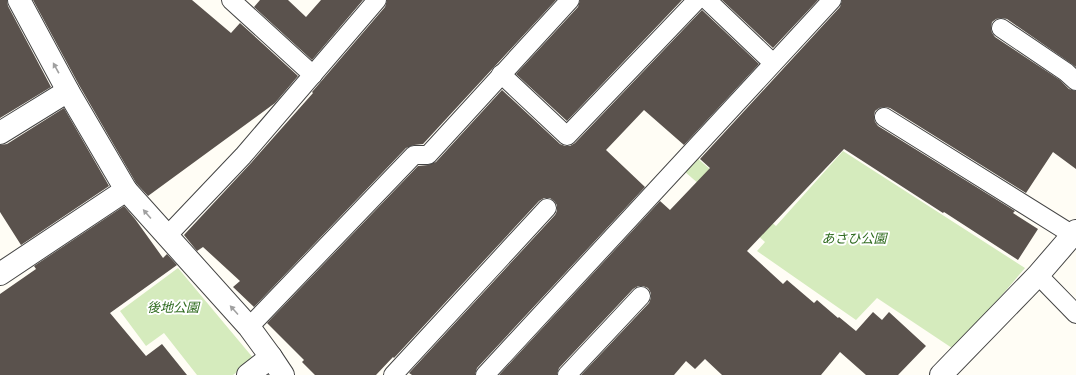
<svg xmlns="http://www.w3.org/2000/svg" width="1076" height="375" font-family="Literata,'Noto Sans JP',serif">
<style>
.green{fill:#d5ebbd}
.building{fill:#5a524d}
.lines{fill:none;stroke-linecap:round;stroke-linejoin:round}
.lane-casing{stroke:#444;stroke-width:20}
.street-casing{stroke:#444;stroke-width:24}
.lane{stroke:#fff;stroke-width:18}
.street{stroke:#fff;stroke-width:22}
.oneway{fill:#a0a0a0}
.labels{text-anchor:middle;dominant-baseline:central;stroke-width:4;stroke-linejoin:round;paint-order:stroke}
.park-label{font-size:13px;font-style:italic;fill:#2f6b1f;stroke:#fff}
</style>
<rect width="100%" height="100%" fill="#fffdf5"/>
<g class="green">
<path d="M843 151 1025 268 984 316 952 348 877 298 856 320 757 251 765 242 684 171 697 158 776 226Z"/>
<path d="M178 268 254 359 233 375H197L164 333 146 346 120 311Z"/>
</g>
<g class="building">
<path d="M0 0H7L8 6 51 87 0 118Z"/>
<path d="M33 0H192L231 33 240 23 298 76 275 103 148 196 136 183 79 85Z"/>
<path d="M260 0H288L306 17 321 0H363L312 60 254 7Z"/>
<path d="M387 0H556L423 144 414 145 406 148 254 307 233 287 240 281 203 247 197 251 184 235 251 163 313 93 312 92 385 7Z"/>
<path d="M580 0H682L567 121 516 74 578 7Z"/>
<path d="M722 0H818L773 48Z"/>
<path d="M842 0H1076V67L1007 19 1001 18 996 19 992 22 991 28 992 33 995 37 1060 80 1069 89 1076 91V169L1053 152 1026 193 890 108 885 107 879 108 875 111 874 116 875 122 878 126 1015 211 1013 213 1038 229 1018 260 944 212 943 213 844 149 747 251 783 284 787 280 814 303 817 300 838 318 839 317 856 331 873 312 882 320 889 312 926 346 898 375H866L840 352 821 375H722L705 359 695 369 686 361 674 375H581L649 303 651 298V293L648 288 643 286H638L633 289 559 368 557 375H499L660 201 670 210 710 168 700 159 840 7Z"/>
<path d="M702 10 759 64 684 145 644 110 606 150 645 187 477 368 475 375H412L409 373 555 215 557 211V205L554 201 550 198H544L539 201 394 358 393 357 376 375H315L302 362 304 360 267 323 418 166 428 165 436 162 502 90 560 144 565 146H570L575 143Z"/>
<path d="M64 108 109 186 21 245 0 212V145L7 144Z"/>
<path d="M124 206 135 219 163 258 167 254 177 265 110 313 146 356 162 344 187 375H0V294L36 269 34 266Z"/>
</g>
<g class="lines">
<g class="lane-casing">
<g id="lane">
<path d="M231 0 313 75"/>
<path d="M707 0 773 63"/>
<path d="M1001 28 1066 72 1076 81"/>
<path d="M501 74 567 136 697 0"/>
<path d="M884 117 1073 235"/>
<path d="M167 236 243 156 377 0"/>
<path d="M1038 275 1076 314"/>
<path d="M249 327 414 155H428L570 0"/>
<path d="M393 375 547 208"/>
<path d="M485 375 832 0"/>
<path d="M567 375 641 296"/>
</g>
</g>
<g class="street-casing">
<g id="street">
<path d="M19 0 68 91 126 190 249 327 271 357 283 375"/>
<path d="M0 133 68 91"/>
<path d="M0 274 126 190"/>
<path d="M248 375 271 357"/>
<path d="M941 375 1038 275 1076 231"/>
</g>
</g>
<use href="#lane" class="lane"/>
<use href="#street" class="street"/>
</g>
<defs><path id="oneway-solid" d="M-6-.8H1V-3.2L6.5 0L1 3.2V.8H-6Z"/></defs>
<g class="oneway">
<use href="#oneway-solid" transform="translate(56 68) rotate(-119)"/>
<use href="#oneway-solid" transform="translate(147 214) rotate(-131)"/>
<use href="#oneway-solid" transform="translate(234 310) rotate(-132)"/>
</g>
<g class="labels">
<g class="park-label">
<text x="854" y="237">あさひ公園</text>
<text x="173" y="306">後地公園</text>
</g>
</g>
</svg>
